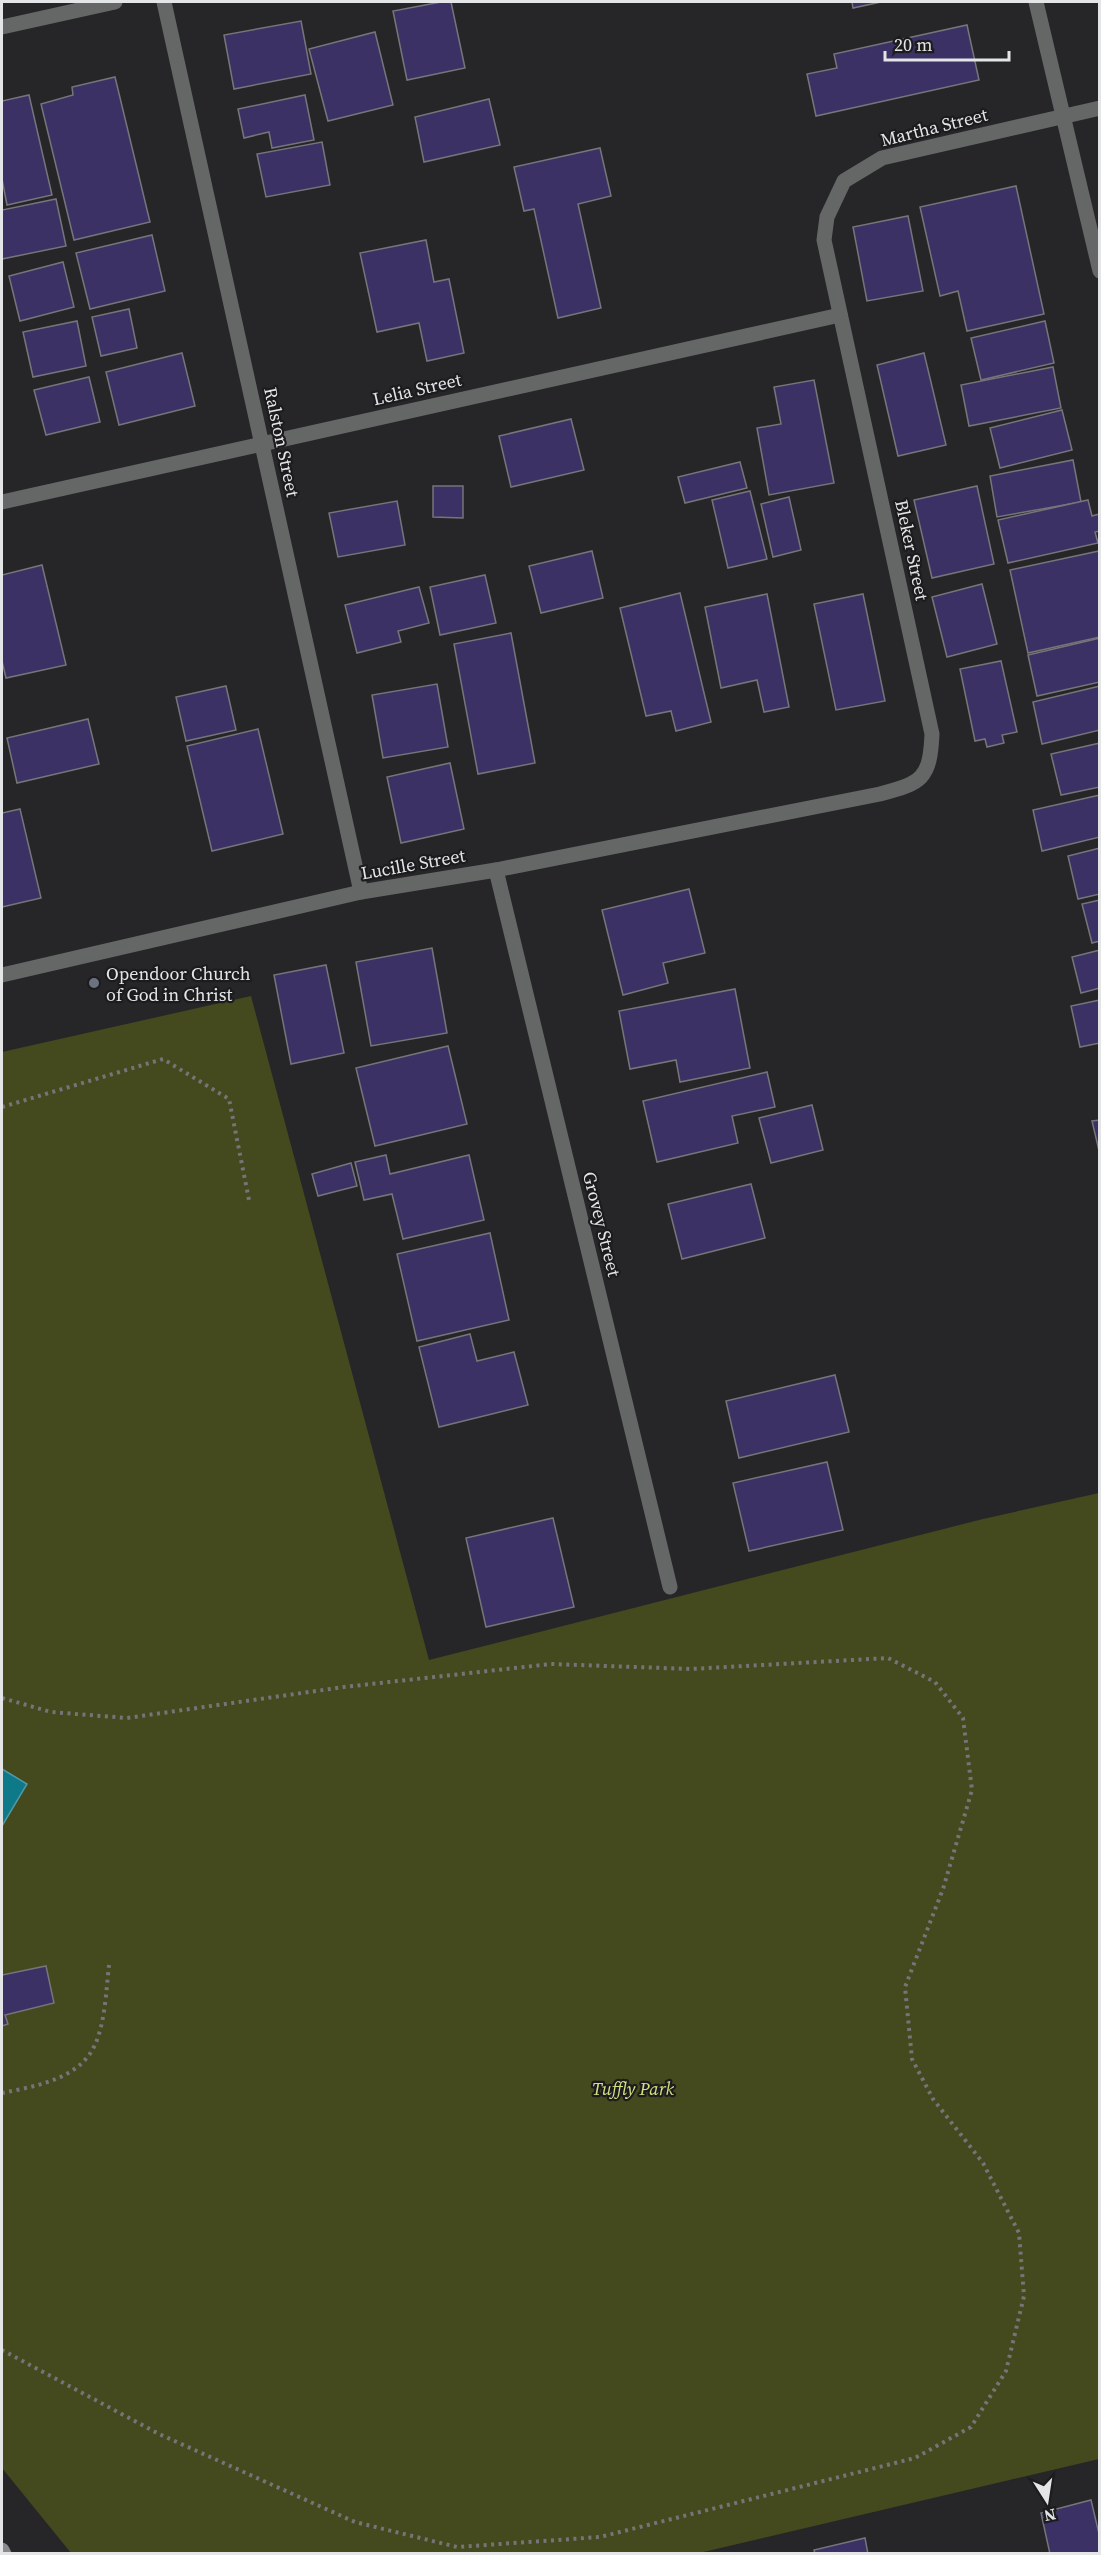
<svg xmlns="http://www.w3.org/2000/svg" width="1101" height="2555" font-family="'Source Serif 4',serif">
<style>
.green{fill:#45491e}
.water{fill:#0e7988;stroke:#4e99a4;stroke-width:1.5}
.building{fill:#3b3165;stroke:#767579;stroke-width:1.5}
.lines{fill:none;stroke-linecap:round;stroke-linejoin:round}
.path{stroke:#747577;stroke-width:4;stroke-dasharray:3 4.5;stroke-linecap:butt}
.street{stroke:#656767;stroke-width:15}
.secondary{stroke:#888b8c;stroke-width:15}
.worship-dot{fill:#6b7280;stroke:#1c1c1f;stroke-width:2}
.labels{text-anchor:middle;dominant-baseline:central;stroke-width:4.5;stroke-linejoin:round;paint-order:stroke}
.street-label{font-size:18px;fill:#e4e5e7;stroke:#1c1c1f}
.poi-label{font-size:18px;fill:#e4e5e7;stroke:#1c1c1f;text-anchor:start}
.park-label{font-size:18px;font-style:italic;fill:#d7e081;stroke:#1c1c1f}
</style>
<rect width="100%" height="100%" fill="#262629"/>
<path class="green" d="M251 996 429 1660 983 1519 1099 1493V2459L695 2554 71 2553 2 2468V1052Z"/>
<path class="water" d="M2 1769 27 1784 2 1826Z"/>
<g class="building">
<path d="M441 2H451L465 68 407 80 393 11Z"/>
<path d="M852 2H881L853 8Z"/>
<path d="M301 21 311 74 234 89 224 35Z"/>
<path d="M967 25 979 80 816 116 807 74 837 68 834 54Z"/>
<path d="M375 32 393 105 328 121 309 49Z"/>
<path d="M115 77 150 222 74 240 41 104 73 95 72 87Z"/>
<path d="M29 95 52 195 7 205 2 179V101Z"/>
<path d="M305 95 314 140 272 148 269 132 244 138 238 109Z"/>
<path d="M489 99 500 145 424 162 415 117Z"/>
<path d="M322 142 330 185 266 197 257 154Z"/>
<path d="M600 148 611 196 578 204 601 308 558 318 534 209 524 211 514 167Z"/>
<path d="M1016 186 1044 314 967 331 958 291 940 296 920 207Z"/>
<path d="M56 199 66 246 2 259V210Z"/>
<path d="M908 216 923 291 867 301 853 227Z"/>
<path d="M152 235 165 291 90 309 76 253Z"/>
<path d="M426 240 434 282 449 279 464 353 427 361 419 323 377 332 360 253Z"/>
<path d="M63 262 74 307 20 321 9 276Z"/>
<path d="M129 309 137 348 101 356 92 317Z"/>
<path d="M77 321 86 366 33 377 23 332Z"/>
<path d="M1045 321 1054 363 981 380 971 338Z"/>
<path d="M182 353 195 406 119 425 106 372Z"/>
<path d="M924 353 946 445 898 456 877 365Z"/>
<path d="M1053 367 1061 408 969 426 961 385Z"/>
<path d="M89 377 100 422 46 435 34 390Z"/>
<path d="M814 380 834 483 769 495 757 428 781 424 774 387Z"/>
<path d="M1062 410 1072 450 1000 468 990 428Z"/>
<path d="M571 419 584 470 511 487 499 436Z"/>
<path d="M1073 460 1081 502 997 517 990 476Z"/>
<path d="M740 462 747 488 685 503 678 477Z"/>
<path d="M433 486H463V518L433 517Z"/>
<path d="M977 486 994 564 932 578 914 500Z"/>
<path d="M750 491 767 559 728 568 712 500Z"/>
<path d="M789 497 801 550 773 557 761 504Z"/>
<path d="M1088 500 1092 516 1099 514 1100 531 1095 532 1098 543 1008 563 998 520Z"/>
<path d="M397 501 405 545 338 557 329 513Z"/>
<path d="M592 551 603 598 541 613 529 566Z"/>
<path d="M1099 551 1100 637 1028 653 1010 570Z"/>
<path d="M42 565 66 665 6 678 2 661V575Z"/>
<path d="M485 575 496 623 440 635 430 587Z"/>
<path d="M982 584 997 644 947 657 932 597Z"/>
<path d="M419 587 429 623 398 631 401 642 357 653 345 605Z"/>
<path d="M680 593 711 722 676 731 671 711 646 716 620 608Z"/>
<path d="M767 594 789 707 764 712 757 680 721 688 705 607Z"/>
<path d="M863 594 885 701 836 710 814 604Z"/>
<path d="M511 633 535 763 478 774 454 644Z"/>
<path d="M1100 638V682L1037 696 1028 655Z"/>
<path d="M1001 661 1017 732 1002 735 1004 743 987 747 985 739 975 741 960 669Z"/>
<path d="M437 684 448 747 383 758 372 695Z"/>
<path d="M226 686 236 730 186 741 176 697Z"/>
<path d="M1100 686V730L1042 744 1033 702Z"/>
<path d="M88 719 99 764 17 783 7 738Z"/>
<path d="M258 729 283 834 212 851 187 746Z"/>
<path d="M1100 743V787L1061 795 1051 754Z"/>
<path d="M450 763 464 829 401 843 387 777Z"/>
<path d="M1100 795V837L1042 851 1033 810Z"/>
<path d="M20 809 41 898 2 907V813Z"/>
<path d="M1100 848V894L1078 899 1068 856Z"/>
<path d="M689 889 705 953 663 963 668 983 623 995 602 910Z"/>
<path d="M1100 900V941L1092 943 1082 904Z"/>
<path d="M432 948 447 1033 371 1046 356 962Z"/>
<path d="M1100 950V988L1081 993 1072 957Z"/>
<path d="M326 965 344 1053 291 1064 274 975Z"/>
<path d="M735 989 750 1068 680 1082 676 1060 630 1069 619 1011Z"/>
<path d="M1100 1000V1043L1080 1047 1071 1006Z"/>
<path d="M448 1046 467 1124 375 1146 356 1068Z"/>
<path d="M767 1072 775 1107 732 1116 738 1143 657 1162 643 1101Z"/>
<path d="M812 1105 823 1150 771 1163 759 1118Z"/>
<path d="M1100 1120V1155L1092 1121Z"/>
<path d="M386 1155 390 1174 469 1155 484 1220 403 1239 392 1194 364 1200 355 1162Z"/>
<path d="M351 1163 357 1186 318 1196 312 1174Z"/>
<path d="M751 1184 765 1238 682 1259 668 1204Z"/>
<path d="M490 1233 509 1320 417 1341 397 1254Z"/>
<path d="M470 1334 477 1361 514 1352 528 1405 439 1427 419 1347Z"/>
<path d="M835 1375 849 1432 739 1458 726 1401Z"/>
<path d="M827 1462 843 1530 749 1551 733 1483Z"/>
<path d="M553 1518 574 1607 486 1627 466 1538Z"/>
<path d="M46 1966 54 2003 5 2015 8 2024 2 2026V1975Z"/>
<path d="M1091 2500 1100 2538V2554H1050L1041 2513Z"/>
<path d="M865 2538 868 2554H815L814 2550Z"/>
</g>
<g class="lines">
<g class="path">
<path d="M2 1107 163 1059 229 1099 249 1200"/>
<path d="M2 1698 51 1712 127 1718 344 1687 551 1664 691 1669 888 1658 935 1682 963 1718 972 1790 943 1889 905 1987 912 2059 933 2099 983 2163 1019 2233 1024 2296 1006 2371 971 2427 915 2458 600 2537 457 2547 355 2522 159 2434 2 2350"/>
<path d="M2 2093C31 2087 70 2081 89 2055 105 2034 106 1991 109 1965"/>
</g>
<g class="street">
<path d="M164 2 361 892"/>
<path d="M1036 2 1100 271"/>
<path d="M2 27 115 2"/>
<path d="M2 502 840 315"/>
<path d="M496 870 670 1587"/>
<path d="M2 975 361 892 496 870 880 794C922 783 930 779 932 734L824 240 827 217 844 181 882 158 1100 108"/>
</g>
<path class="secondary" d="M2 2550 4 2554"/>
</g>
<circle class="worship-dot" cx="94" cy="983" r="6"/>
<g class="labels">
<g class="street-label">
<text transform="translate(934 127) rotate(-14)">Martha Street</text>
<text transform="translate(417 389) rotate(-13)">Lelia Street</text>
<text transform="translate(282 442) rotate(78)">Ralston Street</text>
<text transform="translate(912 550) rotate(78)">Bleker Street</text>
<text transform="translate(413 864) rotate(-10)">Lucille Street</text>
<text transform="translate(602 1224) rotate(76)">Grovey Street</text>
</g>
<g class="poi-label">
<text x="106" y="973">Opendoor Church<tspan x="106" dy="21">of God in Christ</tspan></text>
</g>
<g class="park-label">
<text x="633" y="2088">Tuffly Park</text>
</g>
</g>
<rect width="1101" height="2555" fill="none" stroke="#e4e5e7" stroke-width="6"/>
<g transform="translate(1047 2501) rotate(168)" stroke="#1c1c1f" stroke-width="4.5" paint-order="stroke">
<path d="M0-4.5L10 22L0 15L-10 22Z" fill="#e4e5e7"/>
<text y="-9" font-size="16" font-weight="bold" text-anchor="middle" fill="#e4e5e7">N</text>
</g>
<path d="M885 51v9h124v-9" fill="none" stroke="#e4e5e7" stroke-width="3"/>
<text x="894" y="51" font-size="18" fill="#e4e5e7" stroke="#1c1c1f" stroke-width="4.5" paint-order="stroke">20 m</text>
</svg>
